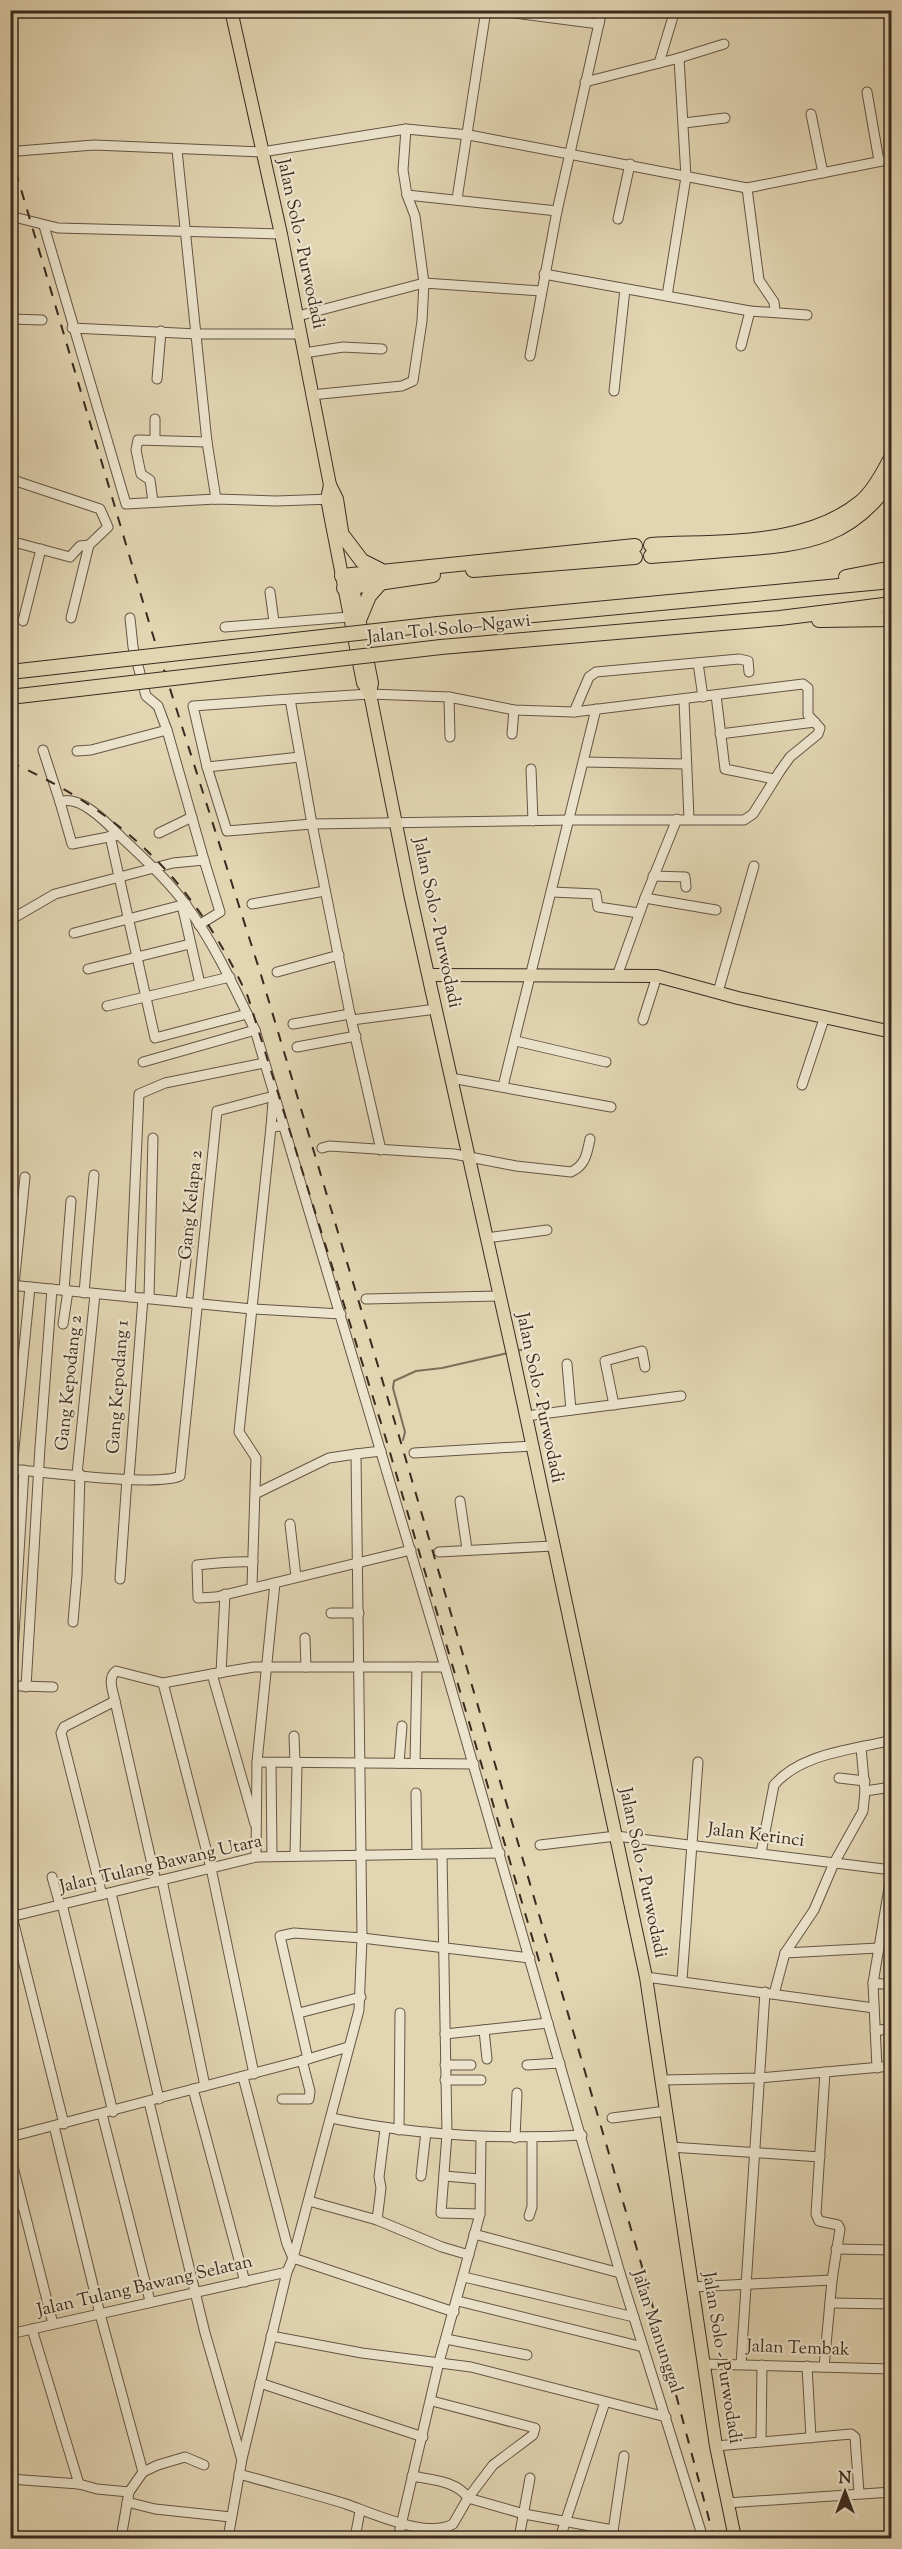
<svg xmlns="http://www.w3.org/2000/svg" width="902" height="2549" font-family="'Sorts Mill Goudy',serif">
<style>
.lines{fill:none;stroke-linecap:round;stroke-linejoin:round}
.stream{stroke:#7d6e59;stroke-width:2}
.minor-casing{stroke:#645544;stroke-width:11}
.major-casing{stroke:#3a2a1f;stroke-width:14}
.highway-casing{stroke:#3a2a1f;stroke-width:16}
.minor{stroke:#ece4cd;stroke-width:9}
.major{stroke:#e2d5b2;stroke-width:12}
.highway{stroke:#e2d5b2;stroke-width:14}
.rail{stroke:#3a2a1f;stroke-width:2;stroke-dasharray:10 10;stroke-linecap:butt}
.highway-bridge-casing{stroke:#3a2a1f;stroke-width:16;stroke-linecap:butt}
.highway-bridge{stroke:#e2d5b2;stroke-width:14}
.labels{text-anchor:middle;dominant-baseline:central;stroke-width:4.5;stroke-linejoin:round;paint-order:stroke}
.street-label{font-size:18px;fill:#3a2a1f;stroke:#ece4cd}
</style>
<rect width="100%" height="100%" fill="#e2d5b2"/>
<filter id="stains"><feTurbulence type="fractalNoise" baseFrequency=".00333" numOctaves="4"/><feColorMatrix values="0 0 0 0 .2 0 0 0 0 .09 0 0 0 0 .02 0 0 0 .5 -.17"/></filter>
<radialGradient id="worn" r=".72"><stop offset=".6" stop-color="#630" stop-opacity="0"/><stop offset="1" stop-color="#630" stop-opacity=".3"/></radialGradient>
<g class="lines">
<g class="stream">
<path d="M516 1351 531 1348"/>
<path d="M403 1440 405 1432 393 1388 394 1381 416 1371 442 1368 508 1353"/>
</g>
<g class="minor-casing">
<g id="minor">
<path d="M492 10 599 24"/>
<path d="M679 58 724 44"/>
<path d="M659 63 675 10"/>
<path d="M585 82 679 58 686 177 667 296"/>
<path d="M867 92 879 161"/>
<path d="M811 114 823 173"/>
<path d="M684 123 725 118"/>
<path d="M177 150 207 442 216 499"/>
<path d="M18 151 94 145 262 152 406 129 469 135 747 188 892 159"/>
<path d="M747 188 759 280 774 302 775 311"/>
<path d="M407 195 557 211"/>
<path d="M457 199 486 10"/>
<path d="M10 216 58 228 281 234"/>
<path d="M618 219 630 164"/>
<path d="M44 226 126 504 216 499 276 501 332 499"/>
<path d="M10 234 14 216"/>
<path d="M544 274 750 311 807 315"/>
<path d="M298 316 424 283 541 291"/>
<path d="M10 319 42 320"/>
<path d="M72 328 198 334H301"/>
<path d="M741 346 750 311"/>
<path d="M304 353 343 347 382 349"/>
<path d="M530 356 557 211 602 10"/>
<path d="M157 379 161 331"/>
<path d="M614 391 625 289"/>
<path d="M311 395 402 386 413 381 422 321 424 283 415 216 407 195 403 170 406 129"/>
<path d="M155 419V440"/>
<path d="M10 479 100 509 108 527 89 545 80 546 70 557 10 541"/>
<path d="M153 502 150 480 141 474 136 450 138 440 207 442"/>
<path d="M270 592 274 622"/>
<path d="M71 618 89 545"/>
<path d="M130 618 133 647 146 696 158 706 167 730 204 860"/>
<path d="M23 621 41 549"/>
<path d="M225 627 349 617"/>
<path d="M698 663 703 697"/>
<path d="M716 695 725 769 774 779"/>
<path d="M449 697 450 737"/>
<path d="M290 699 193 706 207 767 227 831 312 824 290 699 370 694 449 697 514 710 574 712 803 684 808 688V715L820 728 818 734 790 757 780 771 753 814 744 820H570L312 824 350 1014 381 1150"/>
<path d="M684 700 689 819"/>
<path d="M574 712 589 677 596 672 739 659 748 661 749 672"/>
<path d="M512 734 514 710"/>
<path d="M720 734 815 722"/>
<path d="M43 750 60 802C79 794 106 822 119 835"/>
<path d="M77 751 91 750 167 730"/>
<path d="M584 762 686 764"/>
<path d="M207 767 300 757"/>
<path d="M531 769 533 821"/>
<path d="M60 802 72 844 119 835C142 857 167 879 186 905 214 943 234 987 255 1030L445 1667 620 2273 703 2538"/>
<path d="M159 833 192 817"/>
<path d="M110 836 155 1038 247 1014"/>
<path d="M653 876 685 877 686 887"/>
<path d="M552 892 596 894 598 907 639 913"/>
<path d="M645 898 716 910"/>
<path d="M252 904 325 891"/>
<path d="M182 905 200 984"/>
<path d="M10 920 55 894 173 863 204 860 220 912 199 925"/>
<path d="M74 933 186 904"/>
<path d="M88 969 190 944"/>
<path d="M277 972 339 955"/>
<path d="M617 976 645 898 677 819"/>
<path d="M718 992 754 866"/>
<path d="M107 1006 230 977"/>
<path d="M352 1020 436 1009"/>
<path d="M643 1020 657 976"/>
<path d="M293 1024 350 1014"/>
<path d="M516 1041 606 1062"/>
<path d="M297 1047 356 1036"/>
<path d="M143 1062 255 1030"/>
<path d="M451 1078 611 1107"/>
<path d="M802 1085 825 1016"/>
<path d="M503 1086 596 709"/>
<path d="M271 1127 273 1101"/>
<path d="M322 1148 329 1146 454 1154 516 1166 571 1172C586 1165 587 1153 590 1139"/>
<path d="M486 1238 547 1230"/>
<path d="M10 1285 252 1309 341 1314"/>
<path d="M14 1285 25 1177"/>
<path d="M64 1290 71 1201"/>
<path d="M84 1293 94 1175"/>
<path d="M130 1297 139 1094 165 1083 264 1063"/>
<path d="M149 1298 153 1138"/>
<path d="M366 1299 498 1296"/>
<path d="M181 1301 190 1228"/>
<path d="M63 1324 68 1291"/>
<path d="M567 1364 571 1410"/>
<path d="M614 1405 605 1361 642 1351 645 1367"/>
<path d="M526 1416 681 1396"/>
<path d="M414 1453 532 1446"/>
<path d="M10 1469C44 1472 156 1487 180 1476L217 1111 274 1096"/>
<path d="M12 1469 30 1287"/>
<path d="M77 1474 95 1294"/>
<path d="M129 1478 143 1298"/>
<path d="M257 1493 329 1458 356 1454"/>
<path d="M460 1501 467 1549"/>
<path d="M290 1524 296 1577"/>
<path d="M439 1552 553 1546"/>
<path d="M253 1562C234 1561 216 1563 197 1565L198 1598 216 1597 411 1550"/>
<path d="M120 1579 127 1478"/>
<path d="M275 1583 257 1762 474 1764"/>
<path d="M252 1586 256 1458 239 1432 271 1127 283 1126"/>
<path d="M331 1613H359"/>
<path d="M73 1622 77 1575 80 1474"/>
<path d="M305 1638 306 1667"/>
<path d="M221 1673 225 1594"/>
<path d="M212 1674 254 1667H445"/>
<path d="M163 1683 211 1868 254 2074"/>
<path d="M11 1685 24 1470"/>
<path d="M20 1686 53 1687"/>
<path d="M26 1687 40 1447 52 1289"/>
<path d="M294 1736 295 1763"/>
<path d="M861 1748 865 1791"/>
<path d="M10 1759 13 1766"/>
<path d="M399 1763 402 1726"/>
<path d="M415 1763 417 1667"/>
<path d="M271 1764 272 1856"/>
<path d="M839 1778 865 1781"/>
<path d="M416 1793 417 1854"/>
<path d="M540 1845 616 1836 892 1870 873 1983 877 2068"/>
<path d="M761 1853 774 1785C801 1753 853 1750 892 1740"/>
<path d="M442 1854 447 2134 441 2213 480 2214"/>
<path d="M295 1856 297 1765"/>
<path d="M256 1857 257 1762"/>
<path d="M52 1877 60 1905"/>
<path d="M162 1880 205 2086"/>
<path d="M156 1882 115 1701C113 1691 107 1678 116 1671L163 1683 212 1674 255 1824"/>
<path d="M111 1893 159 2099"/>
<path d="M102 1895 61 1733 64 1727 115 1701"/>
<path d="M62 1904 113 2112"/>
<path d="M12 1916 64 2124"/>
<path d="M10 1917 256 1857 500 1853"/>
<path d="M785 1953 878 1948"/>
<path d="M646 1977 874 2008"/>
<path d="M682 1980 698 1762"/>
<path d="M873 1983 892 1985"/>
<path d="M774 1994 785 1953 814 1910 834 1863 863 1811 865 1791 892 1787"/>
<path d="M299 2013 361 1997"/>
<path d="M484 2030 487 2059"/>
<path d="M875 2031 892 2028"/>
<path d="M445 2034 548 2023"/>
<path d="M308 2059 348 2047"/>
<path d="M445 2065H471"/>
<path d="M527 2065 560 2063"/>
<path d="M243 2077 287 2244 293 2258 454 2312"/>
<path d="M445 2080H481"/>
<path d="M662 2080 759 2078 892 2066"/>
<path d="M193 2089 245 2282"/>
<path d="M282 2099H309L310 2091 302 2060"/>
<path d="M149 2102 205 2333 241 2457"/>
<path d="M102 2114 150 2301"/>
<path d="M10 2116 15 2136"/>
<path d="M331 2118C414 2135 498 2140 582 2135"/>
<path d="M612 2118 666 2111"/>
<path d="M54 2126 100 2314 143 2472 129 2492 121 2538"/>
<path d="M399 2130 400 2013"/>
<path d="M10 2137 308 2059 280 1936 294 1933 362 1938 356 1454 381 1451"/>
<path d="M515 2138 517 2093"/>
<path d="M671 2147 820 2157"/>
<path d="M10 2155 53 2324"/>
<path d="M421 2176 426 2132"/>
<path d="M444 2176 480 2179"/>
<path d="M309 2201 377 2220 442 2247 469 2255"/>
<path d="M529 2216 532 2207V2138"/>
<path d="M377 2220 381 2188 379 2177 385 2129"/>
<path d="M474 2234 620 2273"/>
<path d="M836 2249 892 2250"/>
<path d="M464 2277 634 2317"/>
<path d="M691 2287 832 2280"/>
<path d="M458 2301 643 2347"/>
<path d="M830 2303 892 2304"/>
<path d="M32 2329 79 2484"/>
<path d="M10 2334 287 2272"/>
<path d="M271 2336 362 2353 471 2367 666 2417"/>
<path d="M446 2339 527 2355"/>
<path d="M704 2364 892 2369"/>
<path d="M741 2364 765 1992"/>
<path d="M807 2366 811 2438"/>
<path d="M824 2367 832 2280 840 2229 838 2225 819 2221 816 2214 825 2072"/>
<path d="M260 2383 423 2437"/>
<path d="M432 2401 535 2428 533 2435 493 2465 468 2498 524 2514 613 2530"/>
<path d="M761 2442 762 2365"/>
<path d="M716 2446 851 2434 855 2437 859 2493"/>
<path d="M143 2472 158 2465 185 2457 204 2465"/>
<path d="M239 2474C274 2484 311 2493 346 2504 372 2513 427 2539 453 2524L468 2498C457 2481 432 2480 412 2476"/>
<path d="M10 2479 79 2484 97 2489 129 2492"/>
<path d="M127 2502 155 2509 231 2517"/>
<path d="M727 2503 892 2492"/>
<path d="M10 2533 20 2538"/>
<path d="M228 2538 242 2459 287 2272 293 2258 359 2010 362 1938 530 1958"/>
<path d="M355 2538 360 2511"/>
<path d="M398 2538 439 2362 480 2214 481 2137"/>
<path d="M519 2538 530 2478"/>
<path d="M560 2538 605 2402"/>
<path d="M612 2538 624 2456"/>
</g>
</g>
<g class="major-casing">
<g id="major">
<path d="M231 10 281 234 330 485 337 499 342 531"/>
<path d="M330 485 327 499 363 683 370 694 410 894 513 1355 646 1977 716 2446 735 2538"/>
<path d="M351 578 372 683 370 694"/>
<path d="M429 975 657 976 738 998 892 1032"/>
</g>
</g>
<g class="highway-casing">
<g id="highway">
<path d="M343 536 362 561 380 570"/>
<path d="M651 545C718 541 805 548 861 502 874 491 884 472 892 456"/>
<path d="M651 556C681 554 710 551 739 549 806 544 853 538 892 478"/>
<path d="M473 570 635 557"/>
<path d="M342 576 635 546"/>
<path d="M846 577 892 568"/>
<path d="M344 588 433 575"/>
<path d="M359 620 369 596 383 580"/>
<path d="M819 620 892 619"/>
<path d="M438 624 892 581"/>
<path d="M441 647 780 618 892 604"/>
</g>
</g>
<use href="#minor" class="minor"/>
<use href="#major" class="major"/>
<use href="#highway" class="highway"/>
<g class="rail">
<path d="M10 152 151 629 261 975 399 1436 643 2270 714 2538"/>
<path d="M10 762C126 814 194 882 248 997L386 1439 540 1964"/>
</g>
<g class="highway-bridge-casing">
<g id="highway-bridge">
<path d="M10 672 438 624"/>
<path d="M10 697 441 647"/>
</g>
</g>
<use href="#highway-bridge" class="highway-bridge"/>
</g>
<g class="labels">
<g class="street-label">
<text transform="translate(300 244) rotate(78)">Jalan Solo - Purwodadi</text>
<text transform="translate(449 630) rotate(-6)">Jalan Tol Solo–Ngawi</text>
<text transform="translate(436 923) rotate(78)">Jalan Solo - Purwodadi</text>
<text transform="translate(192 1205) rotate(-84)">Gang Kelapa 2</text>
<text transform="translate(70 1383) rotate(-84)">Gang Kepodang 2</text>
<text transform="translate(119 1387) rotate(-86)">Gang Kepodang 1</text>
<text transform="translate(539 1398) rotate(78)">Jalan Solo - Purwodadi</text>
<text transform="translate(756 1836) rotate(7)">Jalan Kerinci</text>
<text transform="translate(161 1865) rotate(-13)">Jalan Tulang Bawang Utara</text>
<text transform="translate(642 1873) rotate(78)">Jalan Solo - Purwodadi</text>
<text transform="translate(145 2287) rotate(-13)">Jalan Tulang Bawang Selatan</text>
<text transform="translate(656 2332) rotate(72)">Jalan Manunggal</text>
<text transform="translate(798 2349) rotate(2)">Jalan Tembak</text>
<text transform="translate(721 2358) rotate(81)">Jalan Solo - Purwodadi</text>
</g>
</g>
<rect width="902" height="2549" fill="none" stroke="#e2d5b2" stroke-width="36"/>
<rect x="12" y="12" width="878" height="2525" fill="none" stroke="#3a2a1f" stroke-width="3"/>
<rect x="18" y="18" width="866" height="2513" fill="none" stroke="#3a2a1f" stroke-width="1.5"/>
<g transform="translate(845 2492)" stroke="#ece4cd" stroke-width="4.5" paint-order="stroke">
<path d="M0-4.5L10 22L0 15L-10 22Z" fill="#3a2a1f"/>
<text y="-9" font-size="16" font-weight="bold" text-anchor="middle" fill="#3a2a1f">N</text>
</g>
<rect width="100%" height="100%" filter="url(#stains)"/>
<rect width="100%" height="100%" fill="url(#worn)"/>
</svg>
